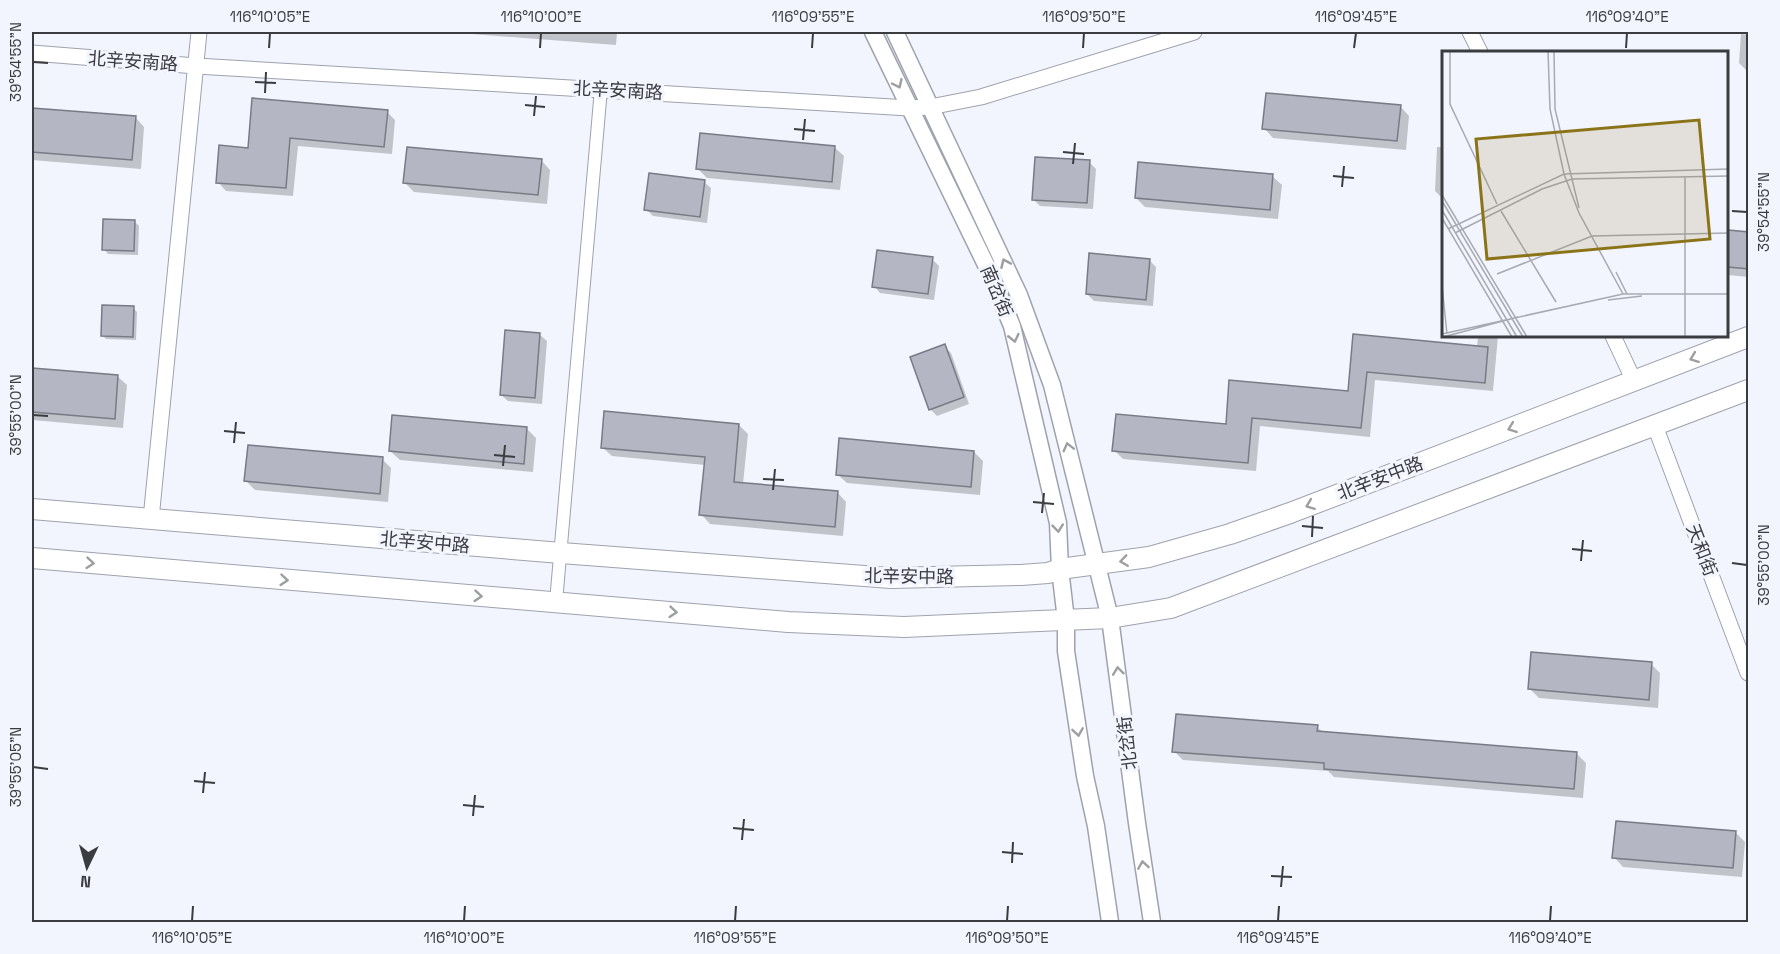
<svg xmlns="http://www.w3.org/2000/svg" width="1780" height="954" font-family="'Space Grotesk','Noto Sans SC',sans-serif">
<style>
.shadow{fill:#0003}
.building{fill:#b4b7c3;stroke:#787b85;stroke-width:1.5}
.lines{fill:none;stroke-linecap:round;stroke-linejoin:round}
.minor-casing{stroke:#9fa2ad;stroke-width:14}
.tertiary-casing{stroke:#9fa2ad;stroke-width:17}
.secondary-casing{stroke:#9fa2ad;stroke-width:19}
.primary-casing{stroke:#9fa2ad;stroke-width:22}
.minor{stroke:#fff;stroke-width:12}
.tertiary{stroke:#fff;stroke-width:15}
.secondary{stroke:#fff;stroke-width:16}
.primary{stroke:#fff;stroke-width:20}
.oneway{stroke:#9c9ea0}
.ticks{fill:none;stroke:#3a3c40;stroke-width:2}
.labels{text-anchor:middle;dominant-baseline:central;stroke-width:6;stroke-linejoin:round;paint-order:stroke}
.street-label{font-size:18px;fill:#3a3c40;stroke:#f2f4fe}
.inset-road{fill:none;stroke:#a8aab2;stroke-width:1.5}
.view{fill:#8b7418;fill-opacity:0.15;stroke:#8b7418;stroke-width:3}
.inset-edge{fill:none;stroke:#3a3c40;stroke-width:3}
.neatline{fill:none;stroke:#3a3c40;stroke-width:2}
.ticks-label{font-size:15px;text-anchor:middle;fill:#3a3c40}
</style>
<rect width="100%" height="100%" fill="#f2f4fe"/>
<g class="shadow">
<path d="M446 32H617L616 45Z"/>
<path d="M1741 34 1748 35V70H1746L1739 63Z"/>
<path d="M254 100 387 112 395 120 392 154 298 146 293 196 226 191 218 182 249 149Z"/>
<path d="M1400 106 1409 116 1406 150 1273 138 1264 128Z"/>
<path d="M32 109 135 117 144 127 141 169 32 160Z"/>
<path d="M834 147 844 156 840 190 707 178 698 169Z"/>
<path d="M1437 147H1444V198H1442L1435 191Z"/>
<path d="M541 160 550 170 547 204 414 192 405 183Z"/>
<path d="M1089 162 1096 169 1093 209 1040 206 1033 199Z"/>
<path d="M1272 176 1282 185 1278 219 1145 207 1136 198Z"/>
<path d="M704 182 711 188 707 223 653 216 646 209Z"/>
<path d="M135 222 139 226 138 255 108 254 104 249Z"/>
<path d="M1728 232 1748 234V277L1728 275Z"/>
<path d="M932 259 939 266 934 300 880 293 874 286Z"/>
<path d="M1150 261 1156 267 1153 306 1094 301 1087 294Z"/>
<path d="M133 308 137 312 136 340 106 339 102 335Z"/>
<path d="M540 335 547 341 542 404 508 401 501 395Z"/>
<path d="M1354 336 1477 347 1478 336H1498L1493 391 1375 380 1370 437 1260 426 1256 471 1123 459 1114 450 1227 426 1231 381 1349 392Z"/>
<path d="M944 346 951 353 969 404 937 416 930 409Z"/>
<path d="M32 369 117 376 127 385 123 428 32 420Z"/>
<path d="M739 425 748 434 743 484 837 492 846 502 843 536 710 524 701 514 705 465 612 456 602 447Z"/>
<path d="M527 429 536 438 533 472 400 460 390 451Z"/>
<path d="M974 452 983 461 980 495 847 483 837 474Z"/>
<path d="M382 459 391 468 388 502 255 490 246 481Z"/>
<path d="M1651 664 1660 673 1658 708 1539 698 1530 689Z"/>
<path d="M1317 727 1324 733 1577 754 1586 763 1583 798 1334 777 1328 771 1183 760 1174 751Z"/>
<path d="M1736 833 1745 842 1742 877 1623 867 1614 857Z"/>
</g>
<g class="building">
<path d="M1266 93 1401 105 1397 141 1262 129Z"/>
<path d="M252 98 388 110 384 147 290 138 286 188 216 183 219 145 248 148Z"/>
<path d="M32 108 136 116 132 160 32 152Z"/>
<path d="M700 133 835 146 832 182 696 169Z"/>
<path d="M407 147 542 159 538 195 403 183Z"/>
<path d="M1035 157 1090 160 1087 203 1032 200Z"/>
<path d="M1138 162 1273 174 1270 210 1135 198Z"/>
<path d="M649 173 705 180 700 217 644 210Z"/>
<path d="M103 219 135 220 134 251 102 250Z"/>
<path d="M1728 230 1749 232V269L1728 267Z"/>
<path d="M877 250 933 257 928 294 872 287Z"/>
<path d="M1089 253 1150 259 1146 300 1086 294Z"/>
<path d="M102 305 134 306 133 337 101 336Z"/>
<path d="M505 330 540 333 535 398 500 395Z"/>
<path d="M1353 334 1488 347 1485 383 1367 372 1361 428 1252 418 1248 463 1112 451 1116 414 1226 424 1229 380 1348 391Z"/>
<path d="M945 344 964 397 929 410 910 357Z"/>
<path d="M32 368 118 375 115 419 32 412Z"/>
<path d="M604 411 739 424 734 482 838 491 835 527 699 515 705 457 601 448Z"/>
<path d="M392 415 527 427 524 464 389 451Z"/>
<path d="M839 438 974 451 971 487 836 475Z"/>
<path d="M248 445 383 457 380 494 244 481Z"/>
<path d="M1531 652 1652 662 1649 700 1528 689Z"/>
<path d="M1176 714 1318 725 1317 731 1577 752 1574 789 1324 769V763L1172 752Z"/>
<path d="M1616 821 1736 831 1733 868 1612 858Z"/>
</g>
<g class="lines">
<g class="minor-casing">
<path id="minor" d="M556 602 601 89"/>
</g>
<g class="tertiary-casing">
<g id="tertiary">
<path d="M1470 32 1480 52"/>
<path d="M32 53 196 66 909 108 930 107 981 97 1194 32"/>
<path d="M1613 336 1634 381"/>
<path d="M1655 426 1748 673"/>
<path d="M151 519 199 32"/>
</g>
</g>
<g class="secondary-casing">
<g id="secondary">
<path d="M873 32 989 271 1012 326 1058 523 1060 569 1066 620V651L1085 776 1096 826 1110 922"/>
<path d="M895 32 1019 295 1052 385 1110 618 1137 823 1152 922"/>
</g>
</g>
<g class="primary-casing">
<g id="primary">
<path d="M32 509 561 553 891 578 1021 575 1048 573 1060 569 1149 557 1230 534 1290 513 1748 337"/>
<path d="M32 558 788 622 904 627 1110 618 1171 608 1748 390"/>
</g>
</g>
<use href="#minor" class="minor"/>
<use href="#tertiary" class="tertiary"/>
<use href="#secondary" class="secondary"/>
<use href="#primary" class="primary"/>
</g>
<defs><path id="oneway-chevron" d="M-2-3.5L2.5 0L-2 3.5" fill="none" stroke-width="1.6" stroke-linecap="round" stroke-linejoin="round" transform="scale(1.5)"/></defs>
<g class="oneway">
<use href="#oneway-chevron" transform="translate(898 84) rotate(65)"/>
<use href="#oneway-chevron" transform="translate(1005 263) rotate(-114)"/>
<use href="#oneway-chevron" transform="translate(1014 338) rotate(77)"/>
<use href="#oneway-chevron" transform="translate(1694 358) rotate(159)"/>
<use href="#oneway-chevron" transform="translate(1512 428) rotate(159)"/>
<use href="#oneway-chevron" transform="translate(1068 447) rotate(-104)"/>
<use href="#oneway-chevron" transform="translate(1310 505) rotate(159)"/>
<use href="#oneway-chevron" transform="translate(1058 528) rotate(84)"/>
<use href="#oneway-chevron" transform="translate(1124 561) rotate(172)"/>
<use href="#oneway-chevron" transform="translate(90 563) rotate(5)"/>
<use href="#oneway-chevron" transform="translate(284 580) rotate(5)"/>
<use href="#oneway-chevron" transform="translate(478 596) rotate(5)"/>
<use href="#oneway-chevron" transform="translate(673 612) rotate(5)"/>
<use href="#oneway-chevron" transform="translate(1118 671) rotate(-97)"/>
<use href="#oneway-chevron" transform="translate(1078 732) rotate(81)"/>
<use href="#oneway-chevron" transform="translate(1143 865) rotate(-99)"/>
</g>
<path class="ticks" d="M269 48 270 33M540 48 541 33M812 48 813 33M1083 48 1084 33M1354 48 1356 33M1626 48 1627 33M33 62 48 63M255 82 276 83M265 93 266 72M525 105 545 107M534 116 536 96M794 129 815 131M803 140 805 119M1063 152 1084 154M1073 164 1075 143M1333 176 1354 178M1342 187 1344 166M1732 211 1747 212M33 415 48 416M224 431 245 433M234 443 236 422M494 455 515 457M503 466 505 445M763 479 784 480M773 490 775 469M1033 502 1054 504M1042 513 1044 493M1302 526 1323 528M1312 537 1313 516M1572 549 1592 551M1581 561 1583 540M1732 563 1747 565M33 767 48 769M194 781 215 783M203 793 205 772M463 805 484 807M473 816 475 795M733 828 754 830M742 840 744 819M1002 852 1023 854M1012 863 1013 842M1271 876 1292 877M1281 887 1283 866M192 921 193 906M464 921 465 906M735 921 736 906M1007 921 1008 906M1278 921 1279 906M1550 921 1551 906"/>
<g class="labels">
<g class="street-label">
<text transform="translate(133 61) rotate(4)">北辛安南路</text>
<text transform="translate(618 90) rotate(3)">北辛安南路</text>
<text transform="translate(997 291) rotate(67)">南岔街</text>
<text transform="translate(1380 478) rotate(-21)">北辛安中路</text>
<text transform="translate(425 542) rotate(5)">北辛安中路</text>
<text transform="translate(1702 550) rotate(69)">天和街</text>
<text transform="translate(909 576) rotate(1)">北辛安中路</text>
<text transform="translate(1127 743) rotate(-97)">北岔街</text>
</g>
</g>
<g transform="translate(1442 51)">
<rect width="286" height="286" fill="#f2f4fe"/>
<path class="inset-road" d="M8 0V53L55 153M106 0 108 58 122 123 137 162 181 243M112 0 113 58 137 157M243 126V286M0 144 85 286M0 150 81 286M0 159 75 286M59 160 114 251M0 167 70 286M6 178 122 123 287 118M13 182 100 138 130 128 287 125M174 221 185 243M55 223 150 185 287 182M0 235 5 283M166 249 200 245M0 260V282M0 283 181 243H287M1 286 76 266"/>
<path class="view" d="M257 69 268 188 45 208 34 88Z"/>
<rect width="286" height="286" class="inset-edge"/>
</g>
<rect width="1780" height="954" fill="none" stroke="#f2f4fe" stroke-width="66"/>
<g transform="translate(87 867) rotate(185)" stroke="#f2f4fe" stroke-width="4.5" paint-order="stroke">
<path d="M0-4.5L10 22L0 15L-10 22Z" fill="#3a3c40"/>
<text y="-9" font-size="16" font-weight="bold" text-anchor="middle" fill="#3a3c40">N</text>
</g>
<rect x="33" y="33" width="1714" height="888" class="neatline"/>
<g class="ticks-label">
<text x="270" y="22">116°10'05"E</text>
<text x="541" y="22">116°10'00"E</text>
<text x="813" y="22">116°09'55"E</text>
<text x="1084" y="22">116°09'50"E</text>
<text x="1356" y="22">116°09'45"E</text>
<text x="1627" y="22">116°09'40"E</text>
<text transform="translate(16 62) rotate(-90)" y="5">39°54'55"N</text>
<text transform="translate(1764 212) rotate(-90)" y="5">39°54'55"N</text>
<text transform="translate(16 415) rotate(-90)" y="5">39°55'00"N</text>
<text transform="translate(1764 565) rotate(-90)" y="5">39°55'00"N</text>
<text transform="translate(16 767) rotate(-90)" y="5">39°55'05"N</text>
<text x="192" y="943">116°10'05"E</text>
<text x="464" y="943">116°10'00"E</text>
<text x="735" y="943">116°09'55"E</text>
<text x="1007" y="943">116°09'50"E</text>
<text x="1278" y="943">116°09'45"E</text>
<text x="1550" y="943">116°09'40"E</text>
</g>
</svg>
